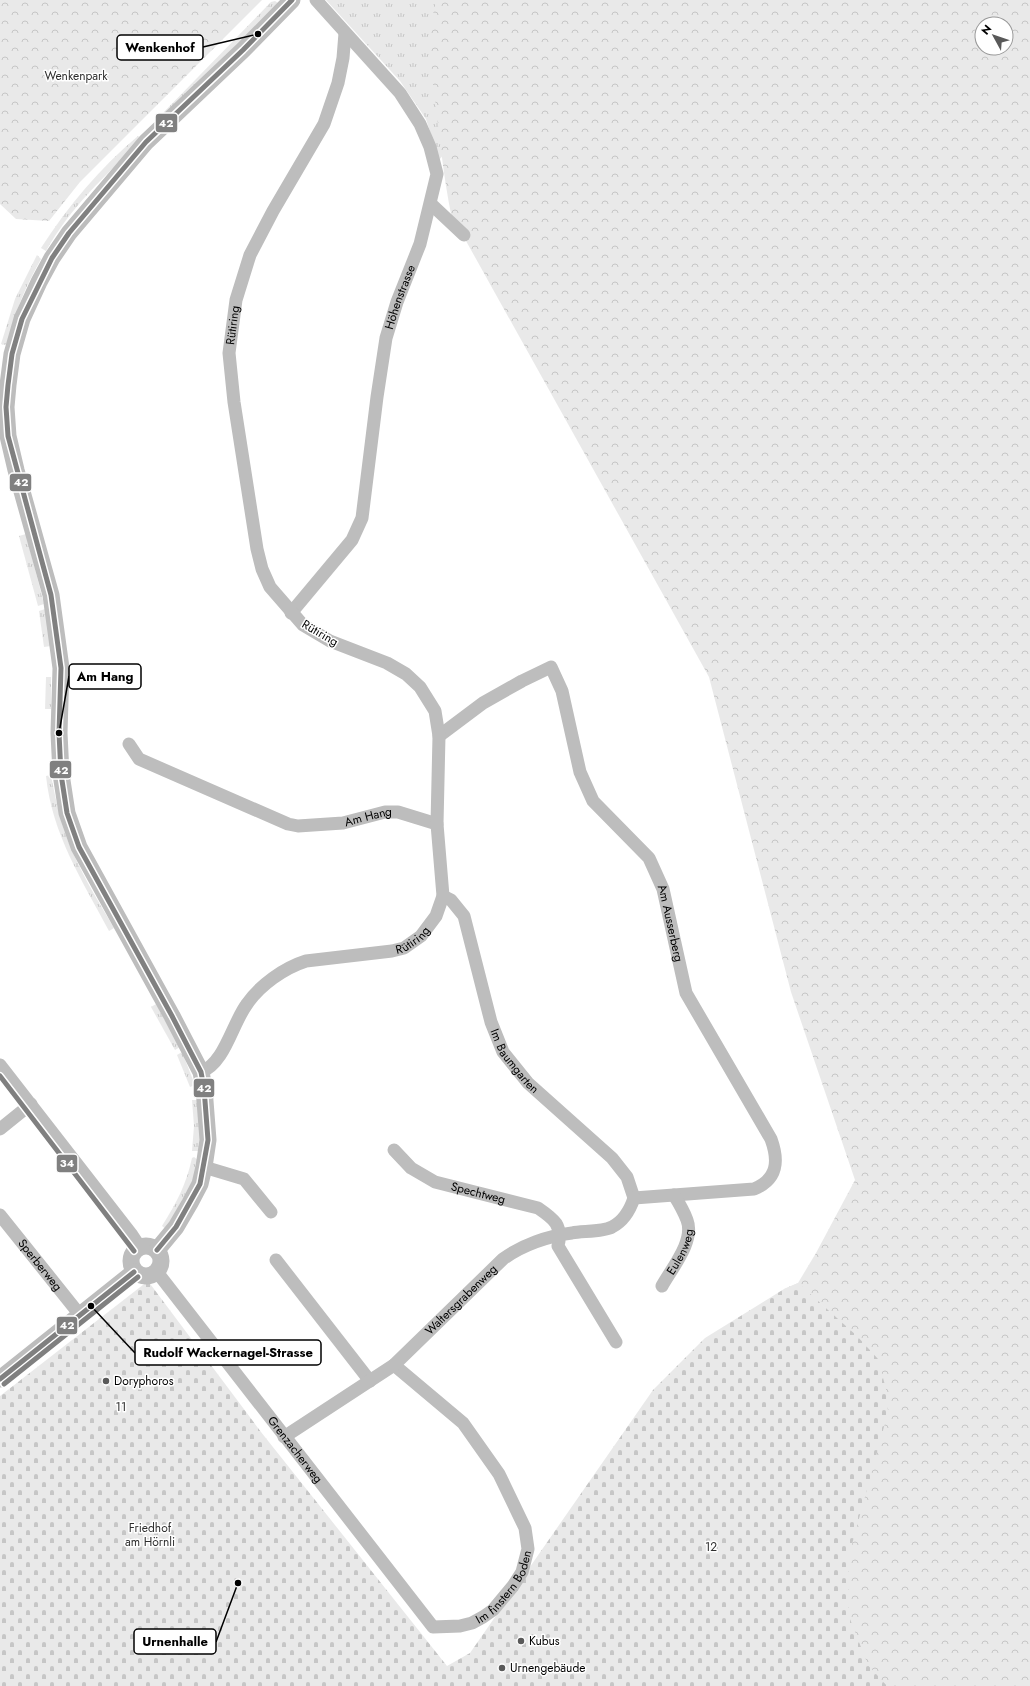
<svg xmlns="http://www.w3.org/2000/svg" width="1030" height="1686" font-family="Jost,sans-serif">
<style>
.grass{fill:url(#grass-tufts)}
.forest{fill:url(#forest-crowns);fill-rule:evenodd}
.cemetery{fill:url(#cemetery-stones)}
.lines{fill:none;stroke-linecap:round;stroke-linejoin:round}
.minor{stroke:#bdbdbd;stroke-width:13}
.tertiary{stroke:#bdbdbd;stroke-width:17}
.bus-1-casing{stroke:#fff;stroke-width:8}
.bus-2-casing{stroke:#fff;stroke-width:8}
.bus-1{stroke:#808080;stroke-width:5}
.bus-2{stroke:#808080;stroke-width:5}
.poi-dot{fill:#595959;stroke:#fff;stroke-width:1.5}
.labels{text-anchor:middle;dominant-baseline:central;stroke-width:3;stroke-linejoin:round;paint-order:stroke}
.park-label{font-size:12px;fill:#2e2e2e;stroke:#fff}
.street-label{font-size:12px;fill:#000;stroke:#fff}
.poi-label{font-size:12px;fill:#000;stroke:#fff;text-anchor:start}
.leader{fill:none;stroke:#000;stroke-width:1.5}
.callout-dot{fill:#000;stroke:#fff;stroke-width:1.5}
.callout{fill:#fff;stroke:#000;stroke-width:1.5}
.callout-label{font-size:13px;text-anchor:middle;font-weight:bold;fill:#000}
.line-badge{stroke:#fff;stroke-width:1.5}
.badge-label{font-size:11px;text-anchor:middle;font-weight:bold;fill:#fff}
</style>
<defs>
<pattern id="grass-tufts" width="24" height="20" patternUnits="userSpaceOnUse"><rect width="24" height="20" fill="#e9e9e9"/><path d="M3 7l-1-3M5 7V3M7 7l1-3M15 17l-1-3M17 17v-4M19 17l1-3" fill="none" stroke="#c6c6c6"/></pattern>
<pattern id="forest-crowns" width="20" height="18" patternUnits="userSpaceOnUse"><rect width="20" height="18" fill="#e9e9e9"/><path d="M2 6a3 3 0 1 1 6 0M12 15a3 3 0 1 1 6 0" fill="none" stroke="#c6c6c6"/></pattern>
<pattern id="cemetery-stones" width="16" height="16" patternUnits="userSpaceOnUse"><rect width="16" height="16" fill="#e9e9e9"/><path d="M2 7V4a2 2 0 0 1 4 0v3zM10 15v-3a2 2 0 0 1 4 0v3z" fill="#c6c6c6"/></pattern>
</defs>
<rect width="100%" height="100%" fill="#fff"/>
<g class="grass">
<path d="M326 0H443L445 153 439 160 426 119 400 81Z"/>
<path d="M275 1 278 3 158 125 155 121 160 116 271 2Z"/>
<path d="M138 136 142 141C106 174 70 208 46 251L41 248C68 206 100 168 138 136Z"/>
<path d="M37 255 41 259C26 286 15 310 9 341L5 345 1 344 15 299Z"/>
<path d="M26 534 44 604 38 606 19 536Z"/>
<path d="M45 609 51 646 44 647 39 611Z"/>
<path d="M46 677H51V709H45Z"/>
<path d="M51 775C56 802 62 829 74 855 85 880 100 904 114 928L109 931C82 880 52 834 46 776Z"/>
<path d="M156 1004 180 1047 175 1050 151 1007Z"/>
<path d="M182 1052 195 1085 190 1087 177 1055Z"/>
<path d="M192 1100H198L200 1138 199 1151H192L194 1126Z"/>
<path d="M194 1157 198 1160V1171L166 1229 162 1226C177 1202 186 1185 192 1158Z"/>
</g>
<g class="forest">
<path d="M0 0H262L80 182 49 221 16 219 0 204Z"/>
<path d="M437 0H1030V1686H865L846 1670 830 1312 809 1294 784 1289 798 1283 816 1253 855 1180 791 992 709 677 451 214C444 178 440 143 436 107 432 72 425 34 437 0ZM982 24H1006V48H982Z"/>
</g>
<path class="cemetery" d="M148 1281 261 1432 447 1666 470 1653 653 1390 705 1338 784 1289 798 1283 857 1336 878 1359 886 1389 888 1412 848 1559V1614L868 1665 887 1686H0V1396Z"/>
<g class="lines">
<g class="minor">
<path d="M431 204 464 235"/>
<path id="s1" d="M291 613 352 540 362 518 377 397 386 338 397 302 420 244 437 174 430 147 420 124 400 93 316 0"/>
<path id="s2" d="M439 736 483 703 522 681 551 667 562 691 580 772 593 801 649 858 663 889 686 993 771 1139C779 1161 778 1179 754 1189L634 1198"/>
<path id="s3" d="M129 744 139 759 288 824 298 826 343 823 385 812H398L437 824"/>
<path id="s4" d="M443 896 451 900 464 916 491 1022 503 1052 528 1083 612 1158 627 1177 634 1198"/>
<path d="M0 1065 132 1235 140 1247"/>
<path id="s5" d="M201 1072C225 1063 232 1024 247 1004 260 985 284 968 306 961L392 951 404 948 421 936 436 916 443 896 437 824 439 736 435 711 420 687 406 674 387 663 330 641 303 625 270 587 262 569 257 549 234 402 229 353 236 300 250 255 273 211 324 124 338 83 343 58 345 33"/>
<path d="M0 1129 31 1104"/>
<path id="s6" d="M394 1150 411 1168 435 1182 538 1208C554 1219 563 1225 558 1246L616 1342"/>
<path d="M204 1167 244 1179 271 1212"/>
<path id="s7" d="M0 1215 80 1315"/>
<path d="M276 1260 370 1381"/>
<path id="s8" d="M157 1272 433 1627 460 1626 472 1623 483 1617 493 1610 513 1586 522 1572 528 1549 525 1528 499 1474 463 1423 394 1365"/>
<path id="s9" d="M662 1286C672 1268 695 1241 687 1220 684 1212 679 1203 674 1195"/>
<path id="s10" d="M284 1437 394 1365 503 1259C522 1245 548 1236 572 1233 582 1231 603 1232 612 1227 624 1221 630 1210 634 1198"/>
</g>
<g class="tertiary">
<circle cx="146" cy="1261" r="15"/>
<path d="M157 1250 176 1227 190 1203 200 1184 204 1167 208 1140 204 1088 201 1072 172 1016 79 847 67 813 61 774 59 733 61 668 51 595 16 470 8 436 6 407 8 385 12 354 22 319 39 282 52 258 69 233 146 142 243 50 292 0"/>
<path d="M0 1379 134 1272"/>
</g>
<g class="bus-1-casing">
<g id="bus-1">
<path d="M157 1250 176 1227 200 1184 208 1140 204 1088 201 1072 172 1016 79 847 67 813 61 774 59 733 61 668 51 595 8 436 6 407 8 385 12 354 22 319 52 258 69 233 146 142 243 50 292 0"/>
<path d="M0 1379 134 1272"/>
</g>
</g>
<g class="bus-2-casing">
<g id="bus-2">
<path d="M0 1076 134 1251"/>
<path d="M4 1384 138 1277"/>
</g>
</g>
<use href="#bus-1" class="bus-1"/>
<use href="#bus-2" class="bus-2"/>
</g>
<g class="poi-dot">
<circle cx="106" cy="1381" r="4"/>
<circle cx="521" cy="1641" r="4"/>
<circle cx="502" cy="1668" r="4"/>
</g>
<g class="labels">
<g class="park-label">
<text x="76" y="76">Wenkenpark</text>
<text x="121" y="1407">11</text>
<text x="150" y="1528">Friedhof<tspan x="150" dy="14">am Hörnli</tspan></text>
<text x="711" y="1547">12</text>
</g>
<g class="street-label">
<text stroke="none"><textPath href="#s1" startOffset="344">Höhenstrasse</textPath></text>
<text stroke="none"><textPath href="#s5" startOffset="988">Rütiring</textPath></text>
<text transform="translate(320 633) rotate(30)">Rütiring</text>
<text stroke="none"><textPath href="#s3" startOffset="262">Am Hang</textPath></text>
<text stroke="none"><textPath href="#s2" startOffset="422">Am Ausserberg</textPath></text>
<text stroke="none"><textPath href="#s5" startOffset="268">Rütiring</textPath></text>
<text stroke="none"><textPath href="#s4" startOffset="185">Im Baumgarten</textPath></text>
<text stroke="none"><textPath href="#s6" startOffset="97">Spechtweg</textPath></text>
<text stroke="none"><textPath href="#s9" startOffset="39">Eulenweg</textPath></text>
<text stroke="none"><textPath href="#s7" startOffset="64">Sperberweg</textPath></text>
<text stroke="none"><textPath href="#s10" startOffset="225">Waltersgrabenweg</textPath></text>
<text stroke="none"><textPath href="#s8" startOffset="225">Grenzacherweg</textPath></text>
<text stroke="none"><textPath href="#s8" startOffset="539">Im finstern Boden</textPath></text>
</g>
<g class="poi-label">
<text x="114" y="1381">Doryphoros</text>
<text x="529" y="1641">Kubus</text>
<text x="510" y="1668">Urnengebäude</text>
</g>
</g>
<path class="leader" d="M258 34L203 47M59 733L69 676M91 1306L135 1353M238 1583L216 1642"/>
<g class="callout-dot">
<circle cx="258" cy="34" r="4"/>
<circle cx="59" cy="733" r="4"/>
<circle cx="91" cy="1306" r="4"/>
<circle cx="238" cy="1583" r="4"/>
</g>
<g class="callout">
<rect x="117" y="35" width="86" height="25" rx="4"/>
<rect x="69" y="664" width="72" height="25" rx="4"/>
<rect x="135" y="1340" width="186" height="25" rx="4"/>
<rect x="134" y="1629" width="82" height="25" rx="4"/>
</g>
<g class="callout-label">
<text x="160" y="52">Wenkenhof</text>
<text x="105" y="681">Am Hang</text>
<text x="228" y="1357">Rudolf Wackernagel-Strasse</text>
<text x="175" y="1646">Urnenhalle</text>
</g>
<g class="line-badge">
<rect x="155" y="113" width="23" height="20" rx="4" fill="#808080"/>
<rect x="9" y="473" width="23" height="19" rx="4" fill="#808080"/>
<rect x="49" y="760" width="23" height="19" rx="4" fill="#808080"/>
<rect x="193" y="1078" width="22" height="20" rx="4" fill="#808080"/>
<rect x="56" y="1154" width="22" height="19" rx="4" fill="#808080"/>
<rect x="56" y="1316" width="22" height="19" rx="4" fill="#808080"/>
</g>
<g class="badge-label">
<text x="166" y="127">42</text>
<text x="21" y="486">42</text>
<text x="61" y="774">42</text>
<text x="204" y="1092">42</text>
<text x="67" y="1167">34</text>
<text x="67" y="1329">42</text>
</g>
<g transform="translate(994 36) rotate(310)"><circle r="19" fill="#ffffff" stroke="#999999"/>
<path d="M0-3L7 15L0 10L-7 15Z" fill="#595959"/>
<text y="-6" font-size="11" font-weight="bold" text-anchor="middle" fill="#000000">N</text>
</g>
</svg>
